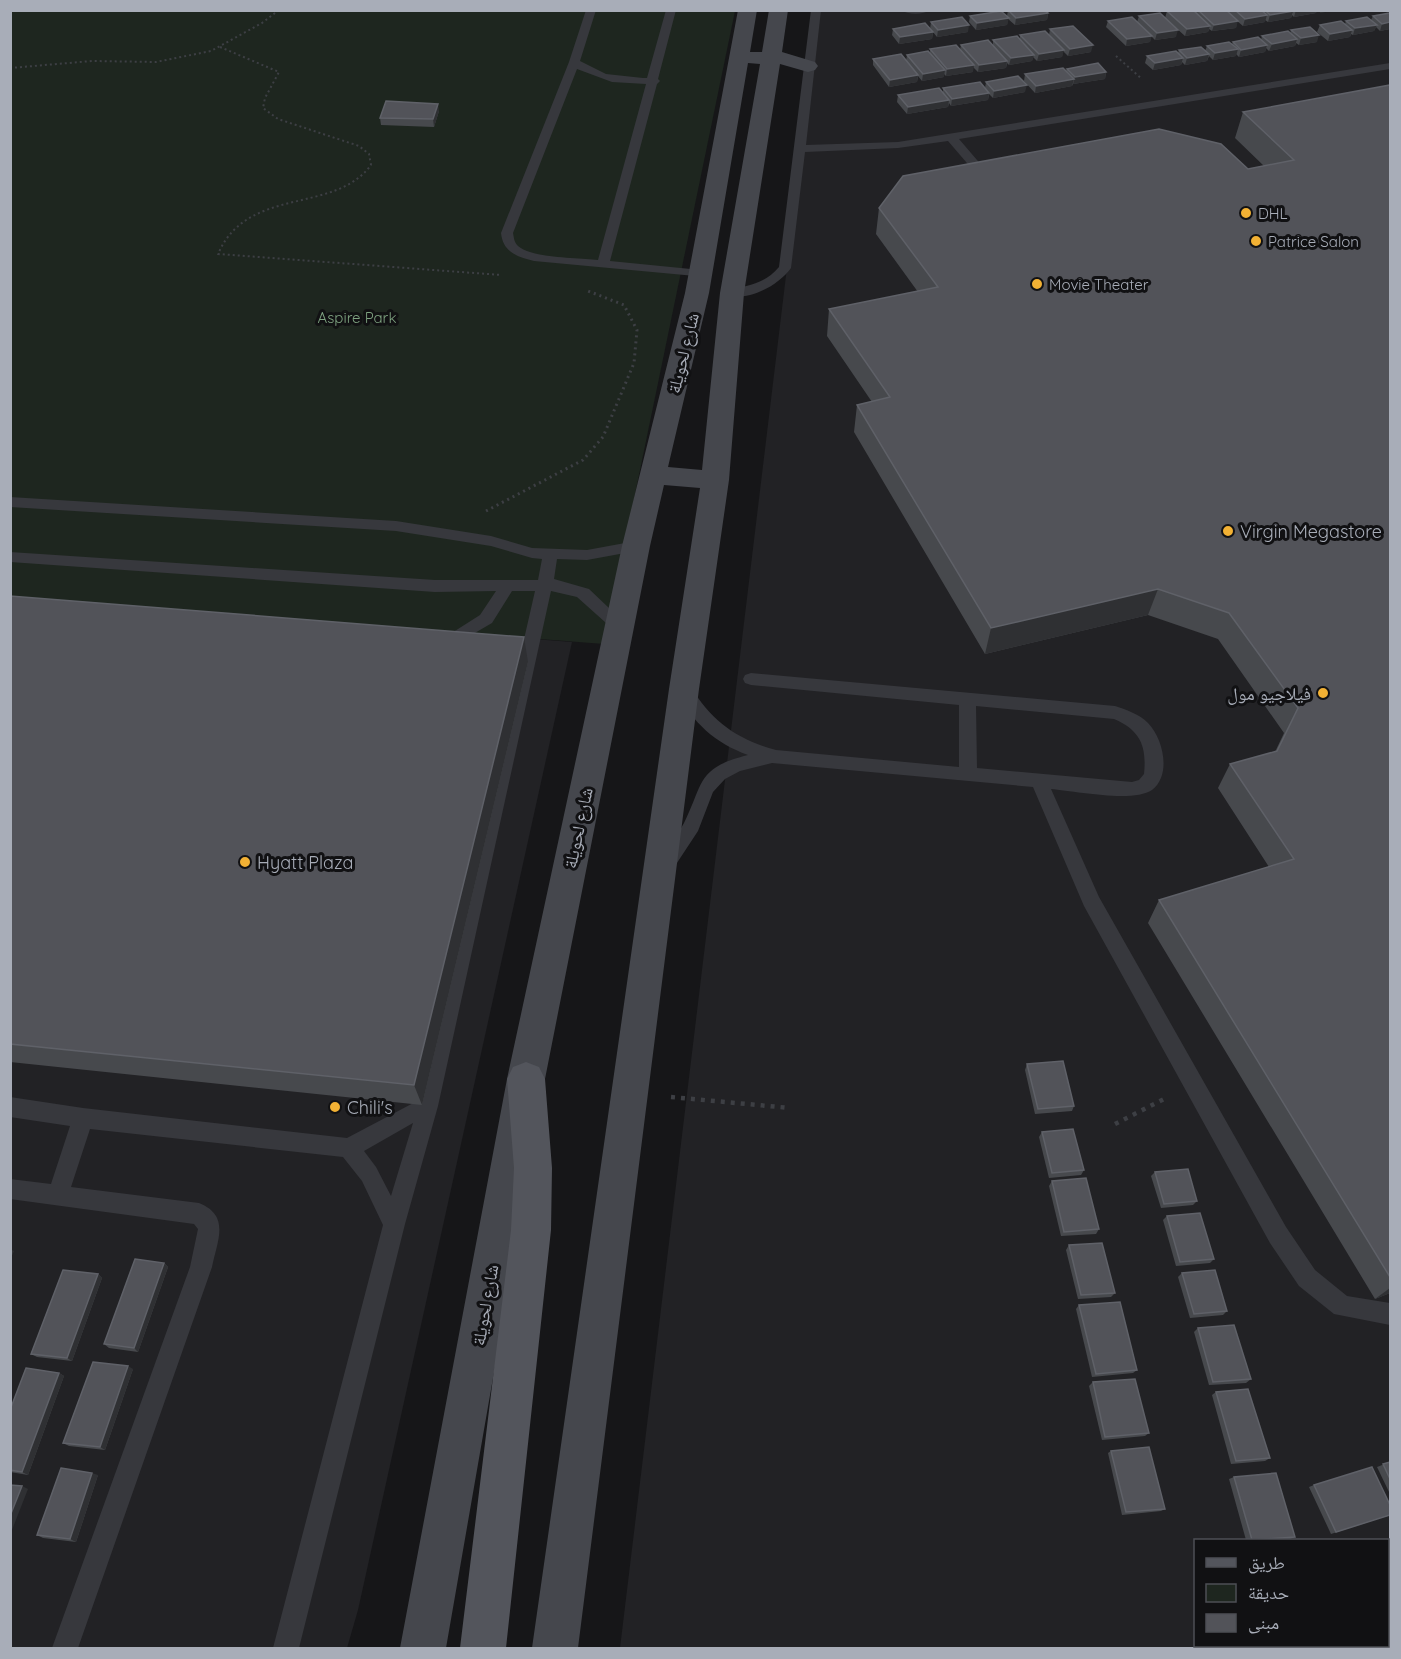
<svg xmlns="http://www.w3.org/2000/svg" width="1401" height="1659" font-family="Quicksand,'Noto Naskh Arabic',sans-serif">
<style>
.built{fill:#222225;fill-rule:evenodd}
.green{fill:#1e261f}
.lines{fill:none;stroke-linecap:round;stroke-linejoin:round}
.path-far2{stroke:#3d3f44;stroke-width:2;stroke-dasharray:2 3;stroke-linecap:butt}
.path-far1{stroke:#3d3f44;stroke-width:3;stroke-dasharray:2 4;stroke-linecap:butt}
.path{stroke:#3d3f44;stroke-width:4.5;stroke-dasharray:4 6;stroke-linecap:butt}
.lane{fill:#37383d;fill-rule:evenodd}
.secondary{fill:#45474d;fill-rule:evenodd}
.primary{fill:#53555c;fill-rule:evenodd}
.wall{fill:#47494d}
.shaded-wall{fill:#2f3033}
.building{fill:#525359;stroke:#5f6168;stroke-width:1.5}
.poi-dot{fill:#f2b134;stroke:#111113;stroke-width:2}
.labels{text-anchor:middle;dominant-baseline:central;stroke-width:6;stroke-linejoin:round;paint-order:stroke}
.far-poi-label{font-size:15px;fill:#a8adb8;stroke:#111113;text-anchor:start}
.far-park-label{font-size:15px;fill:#7fa381;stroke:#111113}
.street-label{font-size:18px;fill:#a8adb8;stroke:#111113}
.poi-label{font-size:18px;fill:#a8adb8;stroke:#111113;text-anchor:start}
</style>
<rect width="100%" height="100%" fill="#161618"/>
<g class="built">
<path d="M818 11H1390V1648H620ZM1196 1540H1388V1646H1196Z"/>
<path d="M10 597 572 642 358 1610 347 1648H11Z"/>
</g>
<path class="green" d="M10 11H735L604 644 11 597Z"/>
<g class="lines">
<g class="path-far2">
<path d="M220 47 279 72 265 98 263 108 278 119 359 146 369 154 371 165C334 215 248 185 218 254L501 275"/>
<path d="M1116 56 1142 79"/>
<path d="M10 68 92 61 156 62 211 51 262 23 279 10"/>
</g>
<path class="path-far1" d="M486 511 583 460 603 437 634 363 637 330 624 305 588 291"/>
<g class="path">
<path d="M671 1097 790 1108"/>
<path d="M1115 1124 1166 1098"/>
</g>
<g class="lane">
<path d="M586 10H596L580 61 606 74 643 78H647L666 10H676L658 79 660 81 657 84 610 261 701 270 707 274 706 277 534 261C517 257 503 252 501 233L569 62ZM577 69 612 82 646 84 598 260C579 258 531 258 518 246 514 242 514 238 513 233Z"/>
<path d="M811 10H821L806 145 898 142 1390 63V69L959 139 995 181 989 185 985 184 948 141 898 148 805 152 791 268C779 285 750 301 727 296L725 293 727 290C747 286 765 284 779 267Z"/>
<path d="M901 10H930C923 15 908 15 901 10Z"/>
<path d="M10 497 396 521 491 536 532 548 587 550 636 541 641 542 644 546 641 550 636 551 587 560 557 559 554 579 589 589 629 627 627 631H615L577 597 551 591 438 1106 405 1224 299 1648H273L383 1225 362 1181 343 1157 90 1129 71 1187 199 1203C231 1216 217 1241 212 1267L78 1648H52L190 1267 198 1229 194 1224 10 1199V1179L51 1184 70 1126 10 1117V1097L83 1108 347 1138 419 1100 535 591H512L492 623 449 648 437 645 435 641 437 637 447 636 480 615 496 591 435 592 10 562V552L435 580H538L542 559 532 558 491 546 396 531 10 507ZM413 1123 391 1196 376 1167 364 1151Z"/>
<path d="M751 673 1115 706C1127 710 1139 714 1148 723 1163 738 1172 775 1152 790 1133 803 1075 791 1051 789L1099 897 1286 1227 1315 1270 1347 1296 1390 1303V1325L1334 1314 1299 1286 1270 1243 1084 906 1033 787 772 763 740 771 725 779 713 792 698 831 671 872 665 875 659 872 656 867C664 851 676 838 684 823 704 783 696 768 748 755 715 743 693 723 677 692L679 687 685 686 691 687C711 721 738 740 776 750L959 767V705L751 685 745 683 743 679 745 675ZM976 706 1114 719C1140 730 1147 746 1144 774L1139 780 1132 782 977 768Z"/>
</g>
<path class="secondary" d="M738 10H757L750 52H762L769 10H788L782 52 815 62 818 66 815 70 808 72 780 64 744 293 729 480 699 689 578 1648H532L669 689 700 488 664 485 650 546 545 1079 446 1648H400L507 1079 622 546 685 293ZM748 63 760 64 720 293 702 470 668 467 709 293Z"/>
<path class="primary" d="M526 1062 539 1067 545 1079 552 1168 551 1230 506 1648H460L511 1230 514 1168 507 1079 513 1067Z"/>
</g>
<g class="wall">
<path d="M1008 10H1045L1048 13 1047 20 1015 25 1008 19 1007 25 976 30 969 22 970 16H1007Z"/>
<path d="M1317 10 1316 13 1294 17 1292 15 1291 18 1268 22 1265 20V22L1243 26 1237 21 1236 28 1212 31 1209 29 1208 32 1185 36 1165 18 1167 11Z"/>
<path d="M1390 13V29L1380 31 1376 27 1374 31 1353 35 1351 34 1350 37 1328 41 1317 32 1320 25 1345 24 1346 21 1371 20 1373 16Z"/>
<path d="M1139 16 1176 37 1155 40 1151 36 1150 42 1126 46 1106 27 1108 21 1137 22Z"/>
<path d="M931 22 968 32 937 37 933 32 932 39 899 44 892 35 893 29H930Z"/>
<path d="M1050 29 1091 52 1068 56 1063 51 1062 57 1037 61 1033 57 1032 61 1009 65 1007 63 1006 68 978 72 973 67V72L946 76 944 74V77L922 81 918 76 917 82 889 87 873 65V59L906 61 907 55 930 53V49L960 50 961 45H993V40L1020 39V35H1049Z"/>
<path d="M1291 30 1317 42 1299 45 1296 43 1295 46 1269 51 1266 48 1265 52 1239 57 1236 54V56L1213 60 1209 56 1207 61 1185 65 1182 62 1181 65 1153 70 1145 63 1147 56 1178 53 1179 50 1205 51 1207 46 1232 44 1233 42 1261 40 1262 36 1290 34Z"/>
<path d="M1067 69 1106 72 1105 79 1073 84 1072 86 1035 93 1024 81 1025 74 1066 71Z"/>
<path d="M986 82 1025 92 993 98 989 94 988 100 951 106 949 103 948 107 907 114 897 102 898 95 943 92V88H985Z"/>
<path d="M1390 85V1293L1375 1299 1148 923 1159 900 1269 867 1218 788 1230 764 1275 752 1284 733 1218 639 1148 615 985 654 854 432 857 405 872 402 827 336 829 309 918 292 876 234 879 208 1248 169 1264 166 1235 138 1243 112Z"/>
<path d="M439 111 434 127 381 125 380 118Z"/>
<path d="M10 596 528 662 422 1105 10 1062Z"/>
<path d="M1027 1064 1074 1106 1072 1111 1035 1114 1025 1070Z"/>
<path d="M1042 1132 1084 1170 1081 1175 1049 1178 1039 1137Z"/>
<path d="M1155 1172 1197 1201 1193 1205 1161 1208 1151 1176Z"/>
<path d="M1052 1181 1099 1229 1096 1234 1061 1236 1049 1186Z"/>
<path d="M1167 1216 1214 1259 1210 1263 1176 1266 1163 1220Z"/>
<path d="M1069 1245 1115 1293 1111 1297 1078 1299 1066 1250Z"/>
<path d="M164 1263 168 1267 138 1352 109 1348 104 1344Z"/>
<path d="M1182 1273 1227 1311 1223 1315 1190 1318 1178 1277Z"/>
<path d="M98 1274 102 1278 72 1361 37 1357 31 1354Z"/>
<path d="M1079 1305 1137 1370 1133 1373 1092 1377 1076 1309Z"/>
<path d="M1198 1328 1251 1379 1246 1383 1209 1385 1194 1332Z"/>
<path d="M133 1369 105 1450 69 1446 63 1443Z"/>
<path d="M59 1373 64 1376 28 1475 10 1472V1410Z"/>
<path d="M1093 1382 1149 1433 1145 1436 1102 1440 1089 1386Z"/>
<path d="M1216 1392 1270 1458 1265 1461 1231 1464 1212 1395Z"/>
<path d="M1111 1451 1165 1509 1161 1511 1122 1515 1108 1453Z"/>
<path d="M1390 1462V1494L1377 1467Z"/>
<path d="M98 1475 76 1542 43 1538 37 1535Z"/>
<path d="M1234 1477 1295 1537 1290 1539 1274 1540H1246L1229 1479Z"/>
<path d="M1314 1485 1390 1515 1331 1534 1309 1487Z"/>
</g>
<g class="shaded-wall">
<path d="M1296 10H1317L1316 13 1294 17Z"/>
<path d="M1321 10H1336L1320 13Z"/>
<path d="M1293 11 1291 18 1268 22 1270 15Z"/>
<path d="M1048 13 1047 20 1015 25 1016 18Z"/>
<path d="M1267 15 1265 22 1243 26 1245 19Z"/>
<path d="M1009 18 1007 25 976 30 977 23Z"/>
<path d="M1238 21 1236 28 1212 31 1214 25Z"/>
<path d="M1390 22V29L1380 31 1382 24Z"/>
<path d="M969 25 968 32 937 37 938 30Z"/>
<path d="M1377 25 1374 31 1353 35 1355 28Z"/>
<path d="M1210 26 1208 32 1185 36 1187 29Z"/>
<path d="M1178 30 1176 37 1155 40 1157 33Z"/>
<path d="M1352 30 1350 37 1328 41 1330 34Z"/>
<path d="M933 32 932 39 899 44 900 37Z"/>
<path d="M1319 35 1317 42 1299 45 1301 38Z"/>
<path d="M1152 36 1150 42 1126 46 1127 39Z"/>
<path d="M1297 39 1295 46 1269 51 1272 44Z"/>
<path d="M1093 45 1091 52 1068 56 1070 49Z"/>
<path d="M1267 45 1265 52 1239 57 1241 50Z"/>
<path d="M1238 49 1236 56 1213 60 1215 53Z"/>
<path d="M1064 50 1062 57 1037 61 1039 54Z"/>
<path d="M1209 54 1207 61 1185 65 1187 58Z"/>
<path d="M1034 55 1032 61 1009 65 1011 58Z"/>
<path d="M1183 58 1181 65 1153 70 1155 63Z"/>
<path d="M1007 61 1006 68 978 72 979 65Z"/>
<path d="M974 65 973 72 946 76 947 69Z"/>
<path d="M945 70 944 77 922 81 923 74Z"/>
<path d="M1106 72 1105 79 1073 84 1075 77Z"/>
<path d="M918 75 917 82 889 87 890 80Z"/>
<path d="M1074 79 1072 86 1035 93 1036 86Z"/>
<path d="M1027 85 1025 92 993 98 994 91Z"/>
<path d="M989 93 988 100 951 106 952 99Z"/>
<path d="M949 100 948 107 907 114 908 107Z"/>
<path d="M438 104 439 111 434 127 433 119Z"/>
<path d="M1158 589 1148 615 985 654 991 628Z"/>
<path d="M524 637 528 662 422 1105 414 1085Z"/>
<path d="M10 1249 14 1251 10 1260Z"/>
<path d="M164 1263 168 1267 138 1352 134 1348Z"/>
<path d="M98 1274 102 1278 72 1361 67 1358Z"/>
<path d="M1390 1288V1293L1375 1299Z"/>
<path d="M128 1366 133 1369 105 1450 100 1447Z"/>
<path d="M59 1373 64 1376 28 1475 22 1472Z"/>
<path d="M92 1473 98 1475 76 1542 70 1539Z"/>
<path d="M22 1486 28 1489 10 1535V1516Z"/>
</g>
<g class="building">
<path d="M1008 10H1045L1048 13 1016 18Z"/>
<path d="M1170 10H1193L1210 26 1187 29 1167 11Z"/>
<path d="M1198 10H1226L1238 21 1214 25Z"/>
<path d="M1235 10H1261L1267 15 1245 19Z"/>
<path d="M1265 10H1293V11L1270 15Z"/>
<path d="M1001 11 1009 18 977 23 970 16Z"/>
<path d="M1160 13 1178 30 1157 33 1139 16Z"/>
<path d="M1390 13V22L1382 24 1373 16Z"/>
<path d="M962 17 969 25 938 30 931 22Z"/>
<path d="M1132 17 1152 36 1127 39 1108 21Z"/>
<path d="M1367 17 1377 25 1355 28 1346 21Z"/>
<path d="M1341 21 1352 30 1330 34 1320 25Z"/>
<path d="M925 23 933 32 900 37 893 29Z"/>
<path d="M1073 26 1093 45 1070 49 1050 29Z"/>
<path d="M1310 27 1319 35 1301 38 1291 30Z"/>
<path d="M1045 31 1064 50 1039 54 1020 35Z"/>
<path d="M1288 31 1297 39 1272 44 1262 36Z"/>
<path d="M1017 36 1034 55 1011 58 993 40Z"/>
<path d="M1258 37 1267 45 1241 50 1233 42Z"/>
<path d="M988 40 1007 61 979 65 961 45Z"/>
<path d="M1229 42 1238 49 1215 53 1207 46Z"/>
<path d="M956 45 974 65 947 69 930 49Z"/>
<path d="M1201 47 1209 54 1187 58 1179 50Z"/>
<path d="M928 51 945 70 923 74 907 55Z"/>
<path d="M1176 51 1183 58 1155 63 1147 56Z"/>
<path d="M901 54 918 75 890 80 873 59Z"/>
<path d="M1098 63 1106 72 1075 77 1067 69Z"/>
<path d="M1063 68 1074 79 1036 86 1025 74Z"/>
<path d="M1018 76 1027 85 994 91 986 82Z"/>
<path d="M980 82 989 93 952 99 943 88Z"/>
<path d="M1390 85V1277L1159 900 1294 859 1230 764 1277 751 1298 708 1229 613 1158 589 991 628 857 405 890 397 829 309 938 287 879 208 903 176 1159 129 1221 144 1248 169 1294 160 1243 112Z"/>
<path d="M939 88 949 100 908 107 898 95Z"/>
<path d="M386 101 438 104 433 119 380 118Z"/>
<path d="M10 596 524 637 414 1085 10 1044Z"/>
<path d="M1063 1061 1074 1106 1038 1109 1027 1064Z"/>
<path d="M1073 1129 1084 1170 1052 1173 1042 1132Z"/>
<path d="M1188 1169 1197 1201 1164 1204 1155 1172Z"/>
<path d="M1086 1178 1099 1229 1064 1232 1052 1181Z"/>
<path d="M1200 1213 1214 1259 1180 1262 1167 1216Z"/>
<path d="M1102 1243 1115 1293 1081 1295 1069 1245Z"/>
<path d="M135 1259 164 1263 134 1348 104 1344Z"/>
<path d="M63 1270 98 1274 67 1358 31 1354Z"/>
<path d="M1215 1270 1227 1311 1194 1314 1182 1273Z"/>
<path d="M1120 1302 1137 1370 1096 1374 1079 1305Z"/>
<path d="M1234 1325 1251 1379 1213 1382 1198 1328Z"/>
<path d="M93 1362 128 1366 100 1447 63 1443Z"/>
<path d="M26 1368 59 1373 22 1472 10 1470V1410Z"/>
<path d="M1135 1379 1149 1433 1105 1437 1093 1382Z"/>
<path d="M1248 1389 1270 1458 1236 1461 1216 1392Z"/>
<path d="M1149 1447 1165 1509 1126 1512 1111 1451Z"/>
<path d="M1390 1462V1479L1383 1464Z"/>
<path d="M1372 1467 1390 1505V1515L1336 1532 1314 1485Z"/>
<path d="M61 1468 92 1473 70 1539 37 1535Z"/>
<path d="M1276 1473 1295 1537 1252 1540 1234 1477Z"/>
<path d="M10 1485 22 1486 10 1516Z"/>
</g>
<g class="poi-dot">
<circle cx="1246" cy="213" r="6"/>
<circle cx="1256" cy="241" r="6"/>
<circle cx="1037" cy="284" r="6"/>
<circle cx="1228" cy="531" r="6"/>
<circle cx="1323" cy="693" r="6"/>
<circle cx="245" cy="862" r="6"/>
<circle cx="335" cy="1107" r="6"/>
</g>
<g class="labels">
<g class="far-poi-label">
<text x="1258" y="213">DHL</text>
<text x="1268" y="241">Patrice Salon</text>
<text x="1049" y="284">Movie Theater</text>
</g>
<g class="far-park-label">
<text x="357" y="317">Aspire Park</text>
</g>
<g class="street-label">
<text transform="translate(683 353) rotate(-76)">شارع لحويلة</text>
<text transform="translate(578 828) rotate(-78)">شارع لحويلة</text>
<text transform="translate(485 1305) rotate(-80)">شارع لحويلة</text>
</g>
<g class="poi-label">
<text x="1240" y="531">Virgin Megastore</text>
<text x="1311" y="693" text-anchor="end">فيلاجيو مول</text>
<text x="257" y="862">Hyatt Plaza</text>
<text x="347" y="1107">Chili's</text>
</g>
</g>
<rect width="1401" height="1659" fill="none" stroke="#a8adb8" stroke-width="24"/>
<rect x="1194" y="1539" width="195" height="108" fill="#111113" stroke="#4d4f55" stroke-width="1.5"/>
<rect x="1206" y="1558" width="30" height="9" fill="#53555c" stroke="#4d4f55" stroke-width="1.5"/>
<text x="1248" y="1569" font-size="18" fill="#a8adb8">طريق</text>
<rect x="1206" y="1584" width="30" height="18" fill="#1e261f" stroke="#4d4f55" stroke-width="1.5"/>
<text x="1248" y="1599" font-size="18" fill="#a8adb8">حديقة</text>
<rect x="1206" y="1614" width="30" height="18" fill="#525359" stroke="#4d4f55" stroke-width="1.5"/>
<text x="1248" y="1629" font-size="18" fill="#a8adb8">مبنى</text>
</svg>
